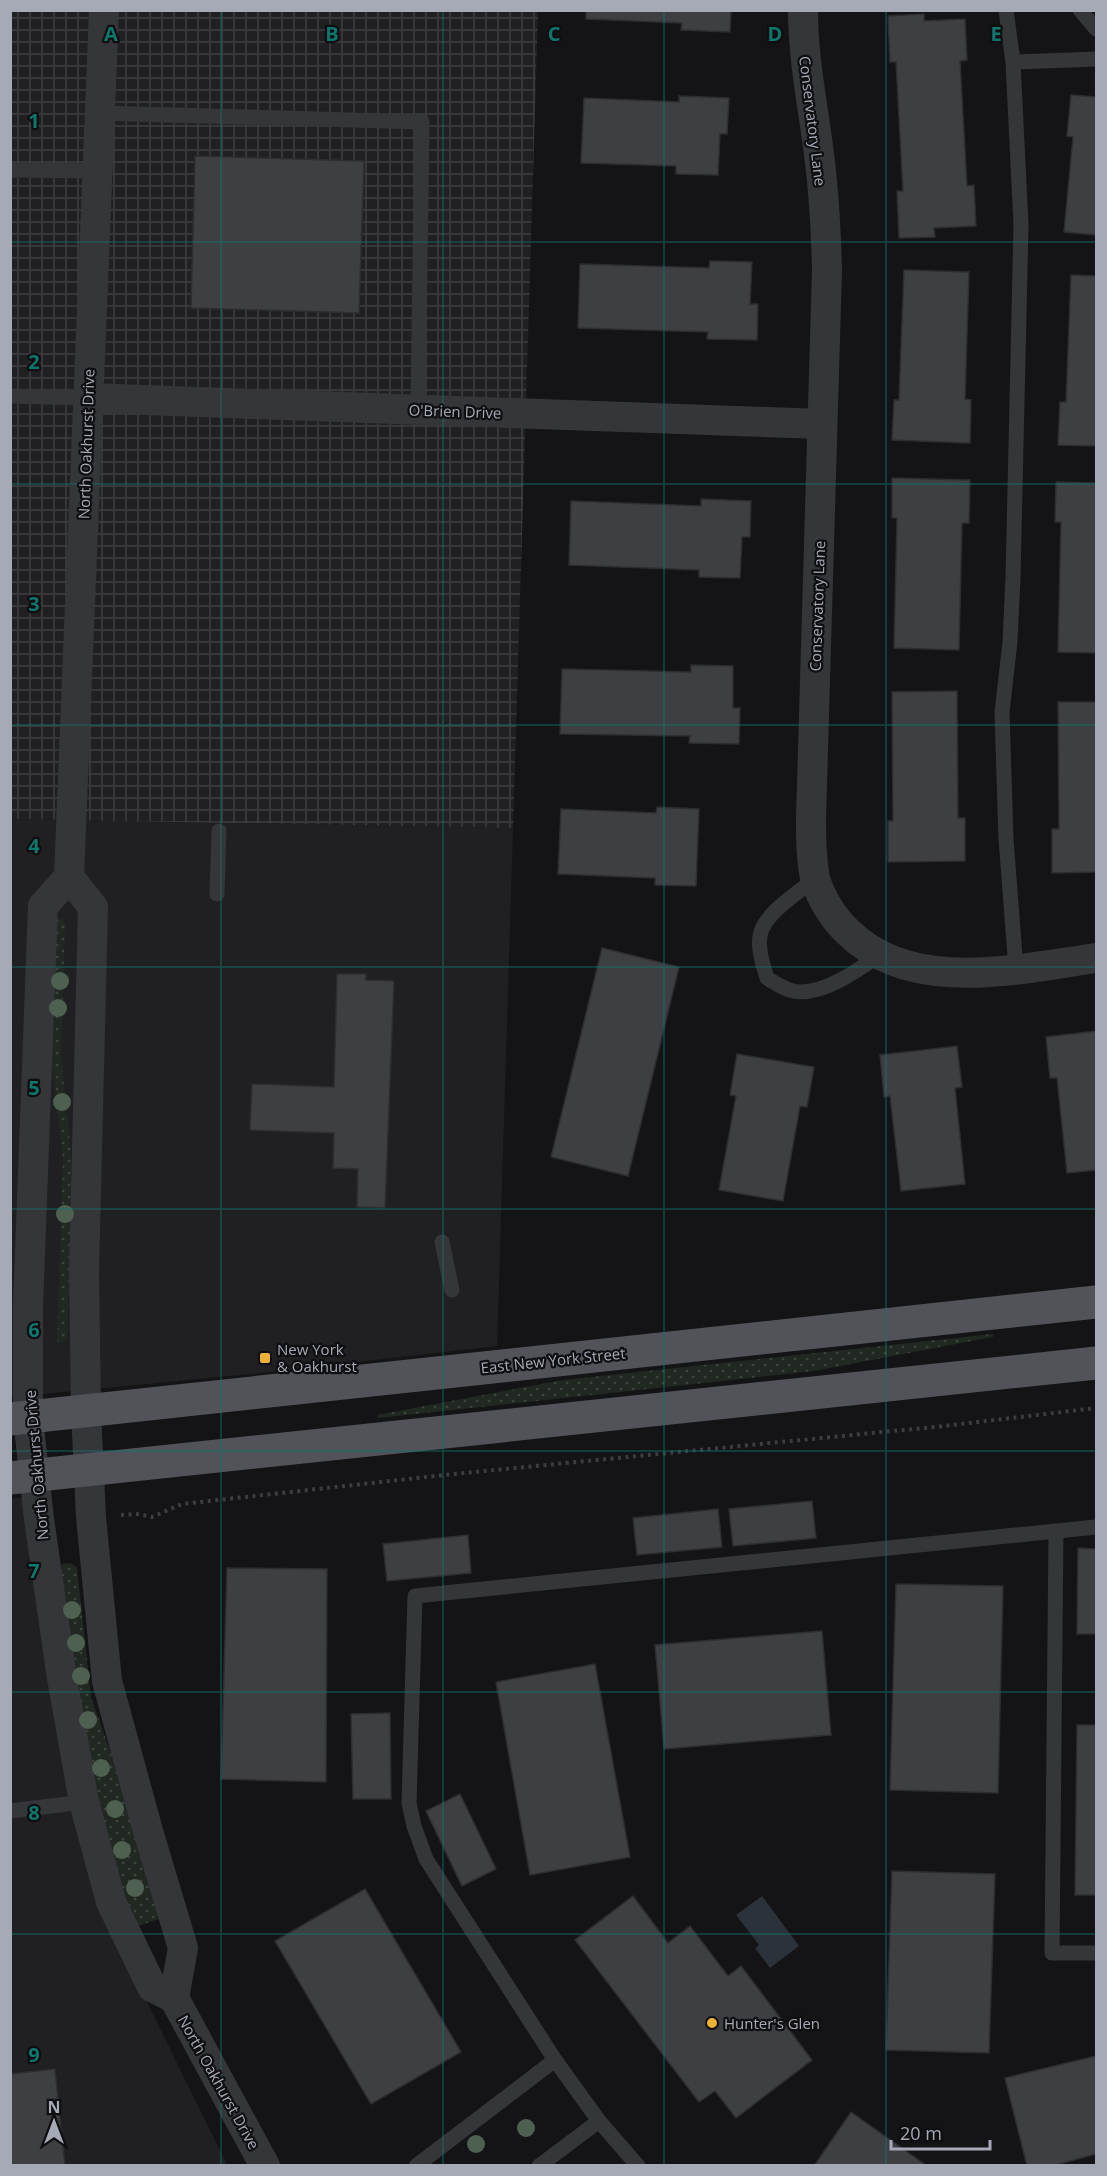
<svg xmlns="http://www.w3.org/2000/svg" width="1107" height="2176" font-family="'Open Sans',sans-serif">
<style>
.built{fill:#202023}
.industrial{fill:url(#industrial-grid)}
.grass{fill:url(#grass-dots)}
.water{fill:#2b3239}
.building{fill:#3e3f43;stroke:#2e2e32;stroke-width:1.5}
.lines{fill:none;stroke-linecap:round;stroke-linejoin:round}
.path{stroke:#3b3d41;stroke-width:4;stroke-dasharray:3 4.5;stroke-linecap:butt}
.lane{stroke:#35363a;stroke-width:15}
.street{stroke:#35363a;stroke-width:30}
.primary{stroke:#515359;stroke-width:33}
.tree{fill:#4e6150}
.grid{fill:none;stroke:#0f766e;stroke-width:1.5;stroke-opacity:0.55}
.poi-dot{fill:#edb235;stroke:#0f0f11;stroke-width:2}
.labels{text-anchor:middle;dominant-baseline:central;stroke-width:4.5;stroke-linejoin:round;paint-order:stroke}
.street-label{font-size:15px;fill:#a6aab6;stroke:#0f0f11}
.poi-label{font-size:15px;fill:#a6aab6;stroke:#0f0f11;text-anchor:start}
.grid-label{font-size:20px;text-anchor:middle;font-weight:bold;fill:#0f766e;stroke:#0f0f11;stroke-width:4.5;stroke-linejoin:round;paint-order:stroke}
</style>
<defs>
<pattern id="industrial-grid" width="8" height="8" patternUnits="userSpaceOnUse" patternTransform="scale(1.5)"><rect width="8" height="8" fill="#202023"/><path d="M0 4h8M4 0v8" fill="none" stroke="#3d3e41"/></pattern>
<pattern id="grass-dots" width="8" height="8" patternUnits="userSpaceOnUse" patternTransform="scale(1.5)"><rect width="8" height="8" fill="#202821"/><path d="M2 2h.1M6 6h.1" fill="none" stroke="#3d443f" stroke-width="1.8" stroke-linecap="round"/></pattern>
</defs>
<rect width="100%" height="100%" fill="#141416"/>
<g class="built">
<path d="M11 819 513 828 497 1346 251 1374 11 1397Z"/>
<path d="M30 1497 121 1949 227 2165 11 2166 10 1499Z"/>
</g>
<path class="industrial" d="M11 11H538L513 828 11 819Z"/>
<g class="grass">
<path d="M63 918 65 925 61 1056 72 1163 67 1339 62 1343 58 1342 57 1339 63 1159 51 1055 57 919Z"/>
<path d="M993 1334V1337L814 1371 378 1418 377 1415 563 1380Z"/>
<path d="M71 1563 77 1568 91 1697 124 1790 165 1917 132 1928 99 1823 61 1571 62 1564Z"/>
</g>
<path class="water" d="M762 1896 799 1946 770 1968 755 1948 759 1945 736 1915Z"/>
<g class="building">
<path d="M586 10H731L730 32 681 30 682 23 586 19Z"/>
<path d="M924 14V21L965 19 967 60 960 61 967 186 974 185 976 226 934 228 935 237 899 238 897 191H903L896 62H890L888 16Z"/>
<path d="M1071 95 1096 97V235L1064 232 1073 137 1067 136Z"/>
<path d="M679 96 729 98 727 134H720L718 175 676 174V166L581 163 584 98 679 102Z"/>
<path d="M195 156 364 161 359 313 191 308Z"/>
<path d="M710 261 752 262 750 304H758L757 340 707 339 708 332 578 328 580 264 709 268Z"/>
<path d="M904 270 969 272 965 399 971 400 970 443 892 440 894 400H899Z"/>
<path d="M1071 275 1096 276V446L1058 445 1060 402H1066Z"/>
<path d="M892 478 970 480 969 523H962L959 650 894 648 897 518H892Z"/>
<path d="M1056 482 1096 483V653L1058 652 1061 522H1055Z"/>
<path d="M701 499 751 501 750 537H742L740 578 699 577V570L569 565 571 501 701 506Z"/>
<path d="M691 665 733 666V708H740L739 744 689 743 690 736 560 734 562 669 691 672Z"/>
<path d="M957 691 958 818H965V861L888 862V821H893L892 692Z"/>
<path d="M1058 702H1096V872L1052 873V829H1059Z"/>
<path d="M657 807 699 809 696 886 655 885V878L558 874 561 809 656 813Z"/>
<path d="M602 948 679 967 628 1176 551 1157Z"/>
<path d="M337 974H366V980L394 981 385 1208 357 1207 358 1169 333 1168 334 1133 250 1130 252 1084 334 1087Z"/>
<path d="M1096 1031V1170L1067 1173 1057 1078H1050L1046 1037Z"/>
<path d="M957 1046 962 1087 955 1088 965 1184 901 1191 890 1096 884 1097 880 1055Z"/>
<path d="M737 1054 814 1067 807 1107 800 1106 783 1201 719 1190 736 1096 730 1095Z"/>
<path d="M812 1501 816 1538 733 1546 729 1509Z"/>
<path d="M718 1509 722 1547 637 1555 633 1518Z"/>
<path d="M468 1535 471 1573 387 1581 383 1544Z"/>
<path d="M1078 1548 1096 1549V1634H1077Z"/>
<path d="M227 1568 327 1569 326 1782 221 1779Z"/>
<path d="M896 1584 1003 1586 998 1793 890 1790Z"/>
<path d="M822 1631 831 1735 664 1749 655 1645Z"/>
<path d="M595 1664 630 1857 530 1875 496 1682Z"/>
<path d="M390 1713 391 1799H353L351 1714Z"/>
<path d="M1077 1725H1096V1895H1075Z"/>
<path d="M460 1794 496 1869 462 1886 426 1811Z"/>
<path d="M892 1871 995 1874 989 2053 886 2050Z"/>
<path d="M365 1889 461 2052 371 2104 275 1941Z"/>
<path d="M633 1896 668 1943 690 1926 728 1976 741 1966 812 2060 736 2118 715 2091 699 2102 575 1940Z"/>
<path d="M1096 2056V2154L1052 2166H1027L1005 2078Z"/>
<path d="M55 2069 65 2166H10V2074Z"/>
<path d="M851 2112 927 2166H814Z"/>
</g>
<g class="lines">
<path class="path" d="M121 1515 139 1514 152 1517 182 1504 444 1475 944 1426 1096 1408"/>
<g class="lane">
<path d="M1006 10 1013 62 1021 225 1013 578 1010 642 1002 712 1006 839 1016 969"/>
<path d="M1080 10 1096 29"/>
<path d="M1013 62 1096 59"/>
<path d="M99 113 422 122 418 410"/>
<path d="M10 170 97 171"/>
<path d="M10 396 88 398"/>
<path d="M815 879C799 892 763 914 760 936 758 951 763 965 767 978 775 983 784 989 793 991 820 997 857 971 878 956"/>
<path d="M217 894 219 831"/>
<path d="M442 1242 452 1290"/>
<path d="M1056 1531 1052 1953H1096"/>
<path d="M10 1811 84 1802"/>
<path d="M416 2166 555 2060"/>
<path d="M539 2166 599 2121"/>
<path d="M638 2166 599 2121 555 2060 426 1859 414 1826 409 1803 415 1596 1096 1527"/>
</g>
<g class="street">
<path d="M104 10 69 877 43 906 28 1306V1417L39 1519 62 1678 84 1802 111 1902 152 1987 174 1998 265 2166"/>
<path d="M803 10C803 59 813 106 819 154 824 192 826 231 827 270L811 818C811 838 811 858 815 878 820 897 833 918 848 932 912 995 1017 969 1096 958"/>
<path d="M88 398 822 424"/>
<path d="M69 877 93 907 84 1272 86 1411 91 1517 107 1681 148 1831 183 1948 174 1998"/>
</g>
<g class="primary">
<path d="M10 1419 1096 1302"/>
<path d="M10 1478 1096 1363"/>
</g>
</g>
<g class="tree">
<circle cx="60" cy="981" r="9"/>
<circle cx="58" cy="1008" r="9"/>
<circle cx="62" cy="1102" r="9"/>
<circle cx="65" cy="1214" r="9"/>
<circle cx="72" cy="1610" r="9"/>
<circle cx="76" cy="1643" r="9"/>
<circle cx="81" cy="1676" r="9"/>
<circle cx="88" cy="1720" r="9"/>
<circle cx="101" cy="1768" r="9"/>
<circle cx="115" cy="1809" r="9"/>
<circle cx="122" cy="1850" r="9"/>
<circle cx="135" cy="1888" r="9"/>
<circle cx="526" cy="2128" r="9"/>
<circle cx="476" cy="2144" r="9"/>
</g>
<path class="grid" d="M221 10V2166M443 10V2166M664 10V2166M886 10V2166M10 242H1096M10 484H1096M10 725H1096M10 967H1096M10 1209H1096M10 1451H1096M10 1692H1096M10 1934H1096"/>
<g class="poi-dot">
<rect x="259" y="1352" width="12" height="12" rx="3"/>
<circle cx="712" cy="2023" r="6"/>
</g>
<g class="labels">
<g class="street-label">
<text transform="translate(813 121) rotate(83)">Conservatory Lane</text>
<text transform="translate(455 411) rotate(2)">O'Brien Drive</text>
<text transform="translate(86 444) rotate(-88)">North Oakhurst Drive</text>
<text transform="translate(817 606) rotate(-88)">Conservatory Lane</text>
<text transform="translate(553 1360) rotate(-6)">East New York Street</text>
<text transform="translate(36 1465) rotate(-95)">North Oakhurst Drive</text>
<text transform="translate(219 2082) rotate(61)">North Oakhurst Drive</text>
</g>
<g class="poi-label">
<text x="277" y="1349">New York<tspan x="277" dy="17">&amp; Oakhurst</tspan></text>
<text x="724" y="2023">Hunter's Glen</text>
</g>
</g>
<g class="grid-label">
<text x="111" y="41">A</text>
<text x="332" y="41">B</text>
<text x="554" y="41">C</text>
<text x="775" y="41">D</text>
<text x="996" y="41">E</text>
<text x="34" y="128">1</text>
<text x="34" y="369">2</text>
<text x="34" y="611">3</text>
<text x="34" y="853">4</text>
<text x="34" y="1095">5</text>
<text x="34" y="1337">6</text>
<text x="34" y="1578">7</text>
<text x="34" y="1820">8</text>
<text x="34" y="2062">9</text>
</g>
<rect width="1107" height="2176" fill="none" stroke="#a6aab6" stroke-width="24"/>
<g transform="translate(54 2122)" stroke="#0f0f11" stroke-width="4.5" paint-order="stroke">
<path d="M0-4.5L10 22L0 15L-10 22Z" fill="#a6aab6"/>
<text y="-9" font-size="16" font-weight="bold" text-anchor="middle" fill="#a6aab6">N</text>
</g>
<path d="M891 2140v9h99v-9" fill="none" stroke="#a6aab6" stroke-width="3"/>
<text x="900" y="2140" font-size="18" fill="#a6aab6" stroke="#0f0f11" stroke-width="4.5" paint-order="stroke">20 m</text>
</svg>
